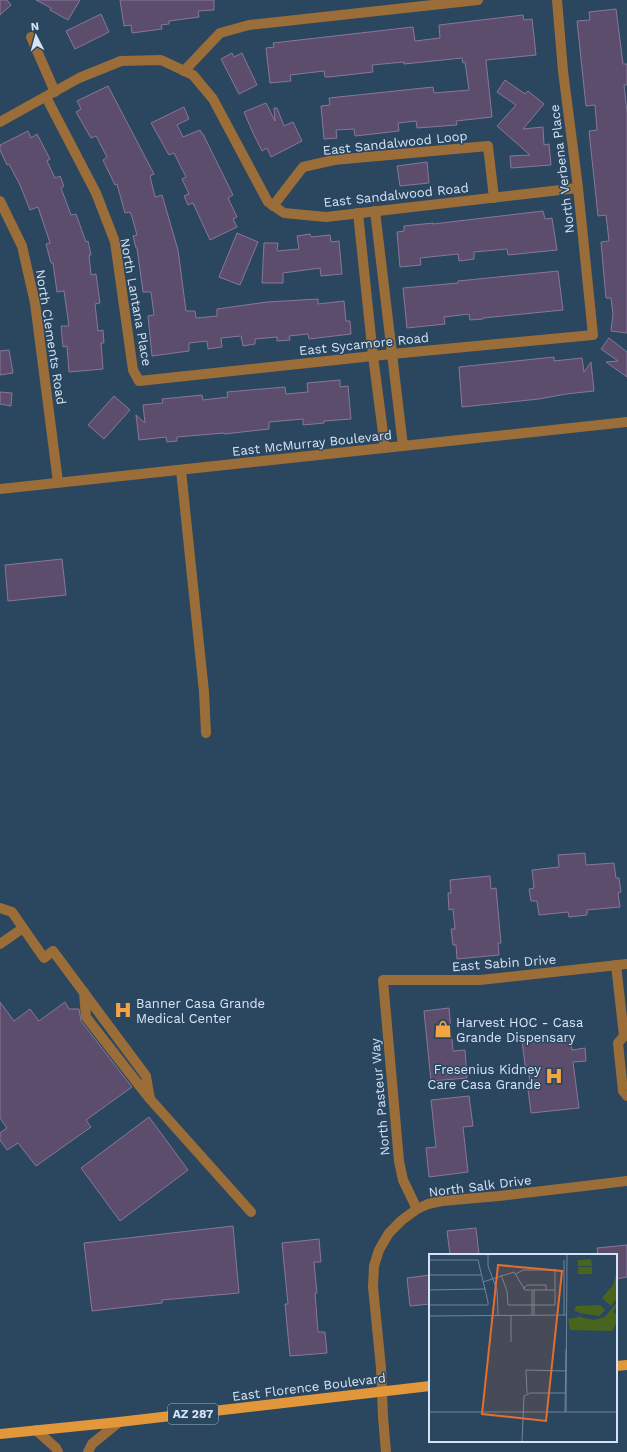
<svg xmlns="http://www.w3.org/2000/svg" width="627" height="1452" font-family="'Work Sans',sans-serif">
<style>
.building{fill:#5d4d6c;stroke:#879}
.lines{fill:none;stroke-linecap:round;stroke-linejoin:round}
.minor{stroke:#9b6d38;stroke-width:10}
.major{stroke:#e2973b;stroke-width:10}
.labels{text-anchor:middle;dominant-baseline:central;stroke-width:3;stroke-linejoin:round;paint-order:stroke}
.shield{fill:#2b465f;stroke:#a2b5c7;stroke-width:1}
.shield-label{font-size:12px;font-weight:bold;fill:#d5e4f4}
.street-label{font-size:13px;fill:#d5e4f4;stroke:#2b465f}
.poi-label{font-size:13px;fill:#d5e4f4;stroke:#2b465f;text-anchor:start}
.inset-road{fill:none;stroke:#6f859b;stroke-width:1}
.view{fill:#e56e2f;fill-opacity:0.15;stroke:#e56e2f;stroke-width:2}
.inset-edge{fill:none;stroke:#d5e4f4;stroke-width:2}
</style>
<rect width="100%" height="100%" fill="#2b465f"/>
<g class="building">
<path d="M0 0H7L11 5 0 15Z"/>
<path d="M36 0H80L68 20 50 10 51 8Z"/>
<path d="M120 0H214V10L198 11 199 17 169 21V24L161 25 162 29 132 33 131 25 124 26Z"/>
<path d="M616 9 623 64H627V85H624L627 112V333L611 331 613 314 611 298H606L601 242 609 241 606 215 598 216 589 131 597 130 595 105 586 106 577 21 590 20 589 12Z"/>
<path d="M101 14 109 32 75 49 66 31Z"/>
<path d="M523 15 524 20 532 19 536 55 486 60 492 117 456 121 457 125 417 128 416 121 398 123 399 131 355 136 354 129 336 130 337 138 324 139 321 106 330 105 329 98 433 87 434 93 469 90 465 62 463 63 462 58 404 64V62L372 65 373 72 329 77H325L324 71 290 75 291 81 270 83 266 48 274 47 273 43 413 27 415 41 440 38 439 25Z"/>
<path d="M232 53 234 57 242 53 257 85 239 94 221 59Z"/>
<path d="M505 80 525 94 528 91 544 104 523 129 543 127 544 145 549 144 551 165 511 168 510 156 530 155 497 126 516 105 497 92Z"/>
<path d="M108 86 154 174 150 176 155 197 162 195 178 250 186 311H195L196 318 217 316V309L267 302 318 299V304L344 301 346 321H350L351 334 309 339 308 334 289 336 290 340 277 341V337L255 339V344L243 346 241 336 221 338 222 347 208 349 207 341 189 343V351L152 356 148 316 154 315 151 292H143L137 248H136L133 236 137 235 132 217 130 212 125 213 117 184 115 185 103 160 107 157 96 136 91 138 76 112 81 109 77 101Z"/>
<path d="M266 103 275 121 274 108H277L284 126 293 122 302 141 271 157 267 148 262 151 253 133 244 112Z"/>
<path d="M184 107 189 119 177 125 183 137 200 130 202 134H203L233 195 228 198 237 217 233 219 237 227 210 240 193 203 188 205 184 196 189 194 182 179 186 177 174 153 169 155 151 123Z"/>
<path d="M28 131 31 138 37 134 50 159 47 161 55 178 60 176 64 186 61 188 71 215 76 214 86 242 88 241 91 255H89L91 275 96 274 100 303 95 304 98 331 103 330 104 343H101L103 369 69 372 67 346 63 347 61 326H69L64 291 57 292 53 263H51L46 244 50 243 38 207 30 210 20 185 9 164 7 165 0 150V145Z"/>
<path d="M427 162 429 183 400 186 397 166Z"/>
<path d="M543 211 545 219 552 218 557 250 508 255 507 249 474 252V259L459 261 458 254 420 258 421 265 400 267 397 232 404 231V226L433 223V224Z"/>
<path d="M237 233 258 242 240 285 219 277Z"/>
<path d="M310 234 311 237 330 235 331 242 339 241 342 274 321 276 320 268 283 273V283H262L264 243H278L277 251 299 249 297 236Z"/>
<path d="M558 271 563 310 483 318V319L470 320 469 314 444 317 445 324 407 328 403 288 458 283V281Z"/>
<path d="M609 338 627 352V377L606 362 618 361 601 349Z"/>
<path d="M9 350 13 373 0 375V351Z"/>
<path d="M554 357V361L582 358 584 372 591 362 594 391 566 394 539 399 462 407 459 367Z"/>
<path d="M340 380V387L348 386 351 419 324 421V423L303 425V419L269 422V429L224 434V433L177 437V441L167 442 166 437 139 440 136 415 145 423 143 405 163 403 162 399 202 395 203 400 228 397 227 392 285 387 286 394 308 392 307 383Z"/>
<path d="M0 392 12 393 11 406 0 404Z"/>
<path d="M114 396 130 410 104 439 88 425Z"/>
<path d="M62 559 66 595 8 601 5 565Z"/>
<path d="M585 853 586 865 614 863 616 878H619L621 892 618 893 620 907 587 910V915L569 917 568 912 539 915 537 901H531L529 889 534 888 532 870 559 867 558 855Z"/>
<path d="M490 876 491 889 496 888 501 943H498L499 955 457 959 456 945H453L451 929H455L453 909 449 910 448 893H451L450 880Z"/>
<path d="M0 1002 14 1021 30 1009 39 1021 65 1002 69 1009H79L81 1021 132 1087 86 1120 91 1127 36 1166 18 1143 7 1150 0 1140V1133L7 1128 0 1118Z"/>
<path d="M449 1008 453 1051 465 1050 467 1078 431 1081 424 1011Z"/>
<path d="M570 1035 572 1050 585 1048 586 1061 573 1062 579 1108 531 1113 528 1089H530L529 1072H526L522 1041Z"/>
<path d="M469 1096 473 1126 463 1127 468 1172 429 1177 426 1148 436 1147 431 1100Z"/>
<path d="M149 1117 188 1170 120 1221 81 1168Z"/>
<path d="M233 1226 239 1293 162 1300V1303L92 1311 84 1243Z"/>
<path d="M476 1228 479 1255H450L447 1231Z"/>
<path d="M319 1239 321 1262H314L317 1293H315L318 1332H325L327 1353 290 1356 285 1304H288L282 1243Z"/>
<path d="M627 1245V1277L616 1279V1255H598L597 1248Z"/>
<path d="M430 1275V1304L410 1306 407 1278Z"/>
</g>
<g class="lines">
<g class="minor">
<path d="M31 37 55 92"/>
<path d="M184 71 220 33 249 25 478 0"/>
<path d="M46 97 96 193 115 242 133 370 139 381 392 354 593 335 578 188 563 71 557 0"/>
<path d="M0 122 79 78 121 61 161 60 193 75 213 99 268 202 284 213 326 217 578 188"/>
<path d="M0 201 22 246 35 303 58 482"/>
<path d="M273 206 303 167 334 160 488 146 494 198"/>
<path d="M375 211 403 446"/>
<path d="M358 213 373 356 385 448"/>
<path d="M181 470 204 692 206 733"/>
<path d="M0 489 627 422"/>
<path d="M0 908 12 912 44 958 53 951 146 1076 150 1099 251 1212"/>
<path d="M0 944 23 928"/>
<path d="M616 965 624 1036 618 1043 623 1091 627 1096"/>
<path d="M84 992 86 1017 149 1098"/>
<path d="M417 1209 403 1180 399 1161 383 980H480L627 964"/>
<path d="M36 1430 56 1448 58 1452"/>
<path d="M88 1452 92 1444 119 1422"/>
<path d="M386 1452 383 1417 381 1368 373 1287 374 1266 379 1250 389 1233 402 1220 417 1209 428 1204 442 1201 499 1196 627 1181"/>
</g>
<g class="major">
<path d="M616 1366 627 1365"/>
<path d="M0 1434 119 1422 430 1386"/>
</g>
</g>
<defs>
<g id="hospital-bare" transform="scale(1.38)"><path d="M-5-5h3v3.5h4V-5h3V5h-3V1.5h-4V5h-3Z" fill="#f4a443" stroke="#2b465f" stroke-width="2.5" paint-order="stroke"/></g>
<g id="shop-bare" transform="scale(1.38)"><path d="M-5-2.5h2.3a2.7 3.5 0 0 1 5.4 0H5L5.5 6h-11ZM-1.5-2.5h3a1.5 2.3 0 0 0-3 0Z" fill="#f4a443" stroke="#2b465f" stroke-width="2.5" paint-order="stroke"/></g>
</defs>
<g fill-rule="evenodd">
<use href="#hospital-bare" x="123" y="1010"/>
<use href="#shop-bare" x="443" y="1029"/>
<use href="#hospital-bare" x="554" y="1076"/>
</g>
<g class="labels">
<rect class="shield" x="168" y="1404" width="50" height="20" rx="3"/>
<g class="shield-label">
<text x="193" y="1414">AZ 287</text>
</g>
<g class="street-label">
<text transform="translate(395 143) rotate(-6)">East Sandalwood Loop</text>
<text transform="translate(562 169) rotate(-97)">North Verbena Place</text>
<text transform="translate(396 195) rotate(-6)">East Sandalwood Road</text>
<text transform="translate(136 302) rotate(80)">North Lantana Place</text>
<text transform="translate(51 337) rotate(81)">North Clements Road</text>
<text transform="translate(364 344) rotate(-6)">East Sycamore Road</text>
<text transform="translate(312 443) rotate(-6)">East McMurray Boulevard</text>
<text transform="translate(504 963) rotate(-4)">East Sabin Drive</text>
<text transform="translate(380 1097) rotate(-95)">North Pasteur Way</text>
<text transform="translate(480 1186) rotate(-7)">North Salk Drive</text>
<text transform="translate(309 1387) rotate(-7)">East Florence Boulevard</text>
</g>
<g class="poi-label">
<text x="136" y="1003">Banner Casa Grande<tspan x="136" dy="15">Medical Center</tspan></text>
<text x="456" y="1022">Harvest HOC - Casa<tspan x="456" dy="15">Grande Dispensary</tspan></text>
<text x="541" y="1069" text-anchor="end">Fresenius Kidney<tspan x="541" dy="15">Care Casa Grande</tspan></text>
</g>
</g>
<g transform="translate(429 1254)">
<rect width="188" height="188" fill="#2b465f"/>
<path d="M162 5 163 12H149V6ZM149 13H163V20H149ZM188 17V44L182 52 173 44 184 31ZM188 48V54L187 53 184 58 188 60V67L183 77 141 76 139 65 150 63V58L145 57 147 52 171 51 176 56 170 62 150 59 151 63 165 66 176 63Z" fill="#49641d"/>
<path class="inset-road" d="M59 0V12L68 36 69 61M0 6H49L59 48V51H0M135 6V61M0 21H52M72 21 78 37 79 51H126V16H94L87 20M54 28 85 18 96 36H126M94 35 98 31H117V36M0 36 57 35M105 36V61M103 37V61M0 62 138 61M82 88V61M98 139 97 116 137 117M0 158H188M136 158 137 95M137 158 138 0M93 188 95 142 101 139H136"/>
<path class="view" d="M69 11 133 17 117 167 53 160Z"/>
<rect width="188" height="188" class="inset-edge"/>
</g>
<g transform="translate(36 36) rotate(354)" stroke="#2b465f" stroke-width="3" paint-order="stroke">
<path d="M0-3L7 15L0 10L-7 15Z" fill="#d5e4f4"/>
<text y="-6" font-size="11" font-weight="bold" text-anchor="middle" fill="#d5e4f4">N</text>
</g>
</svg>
